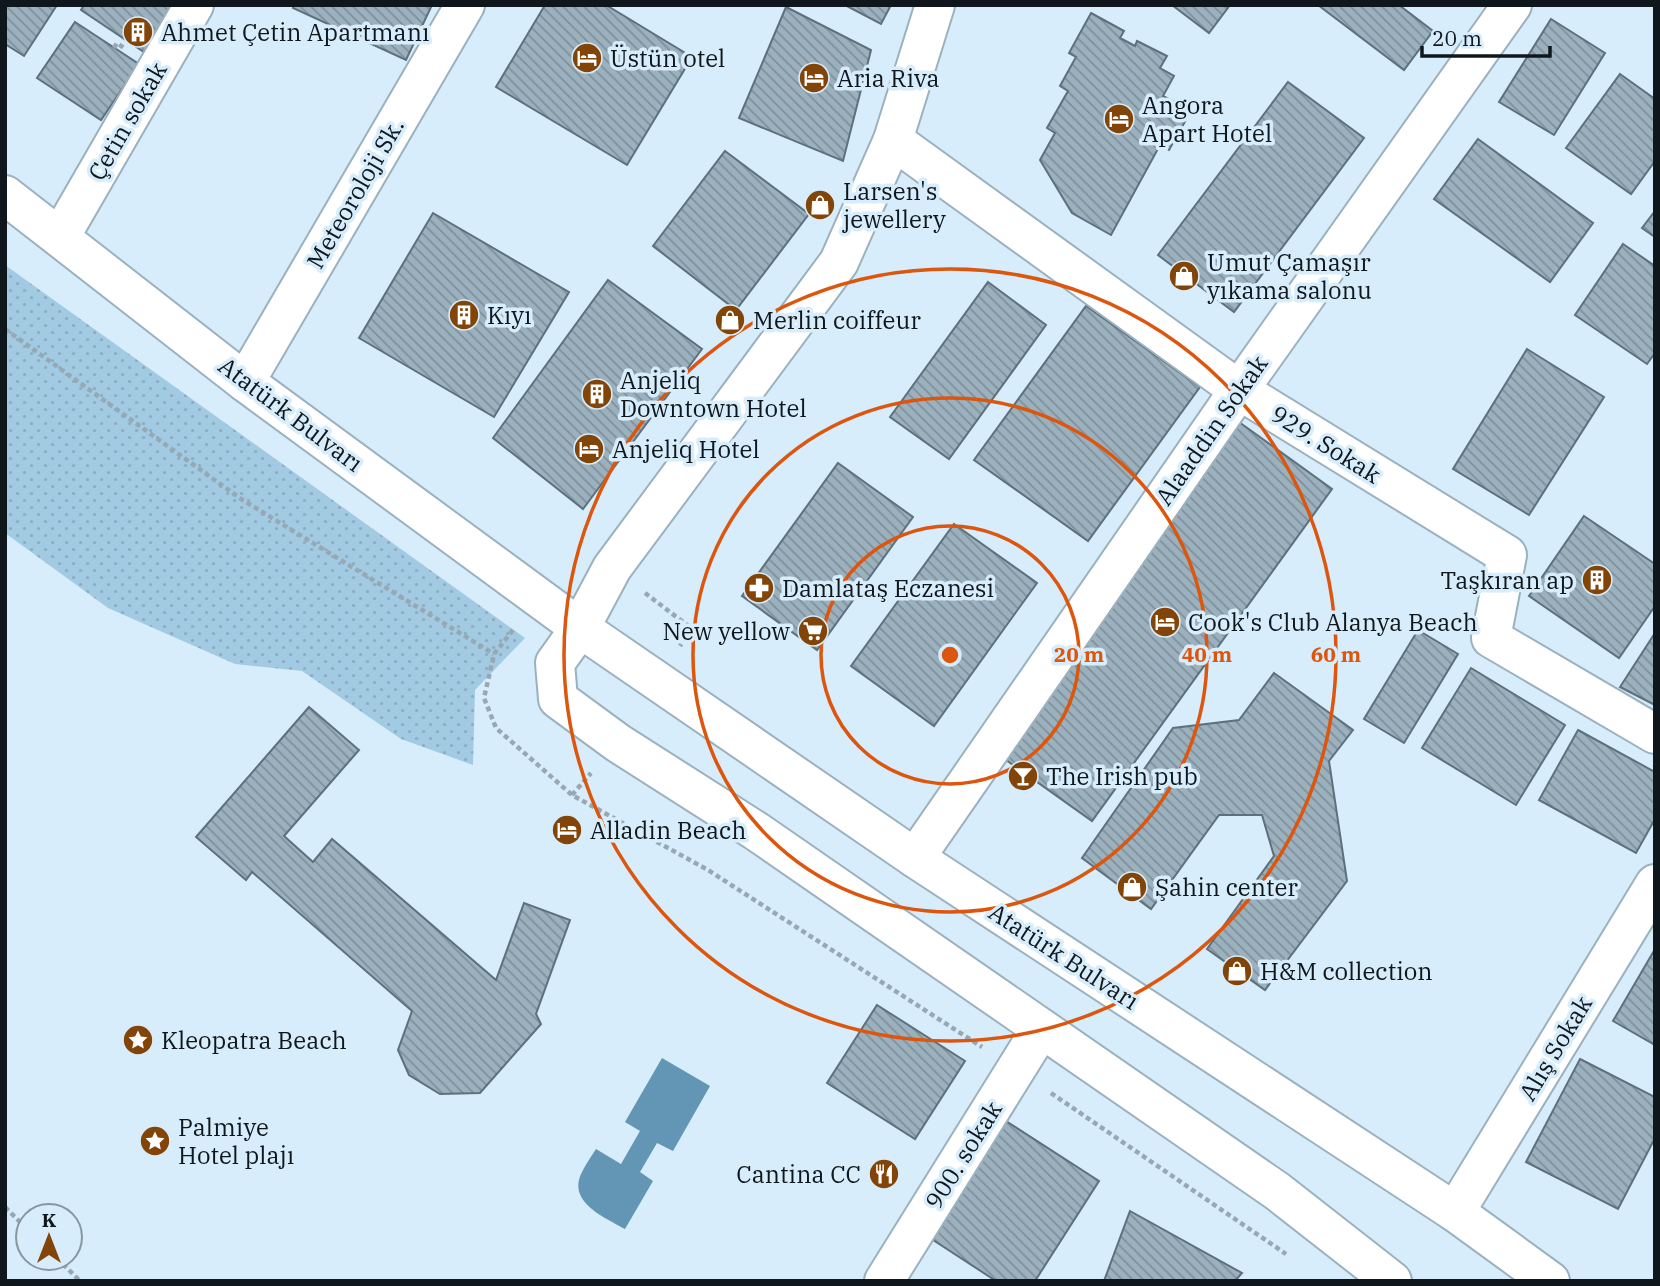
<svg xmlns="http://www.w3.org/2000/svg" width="1660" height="1286" font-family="'IBM Plex Serif',serif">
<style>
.park{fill:url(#park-dots)}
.water{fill:#6396b4}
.building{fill:url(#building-back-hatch);stroke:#5d707d;stroke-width:2}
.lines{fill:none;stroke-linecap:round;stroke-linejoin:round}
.minor-casing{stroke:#9cb1be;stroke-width:42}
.path{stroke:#97a8b3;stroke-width:4.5;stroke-dasharray:5 3.5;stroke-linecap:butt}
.minor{stroke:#fff;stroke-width:38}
.ring{fill:none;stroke:#dd560d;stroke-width:3.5}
.labels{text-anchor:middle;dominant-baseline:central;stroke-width:7;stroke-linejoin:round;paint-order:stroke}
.poi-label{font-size:24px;fill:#10171c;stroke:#d7edfb;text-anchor:start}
.street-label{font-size:24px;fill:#10171c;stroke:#d7edfb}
.centre{fill:#dd560d;stroke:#d7edfb;stroke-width:3.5}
.ring-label{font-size:21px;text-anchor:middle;font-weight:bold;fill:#dd560d;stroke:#d7edfb;stroke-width:7;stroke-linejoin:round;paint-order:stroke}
</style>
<defs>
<pattern id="park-dots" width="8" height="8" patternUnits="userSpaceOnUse" patternTransform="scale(1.75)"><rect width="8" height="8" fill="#a2cae2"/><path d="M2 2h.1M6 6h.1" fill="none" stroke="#8aadc1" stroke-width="1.8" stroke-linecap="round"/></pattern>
<pattern id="building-back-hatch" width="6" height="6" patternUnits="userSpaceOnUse" patternTransform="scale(1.75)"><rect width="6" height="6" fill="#9cb1be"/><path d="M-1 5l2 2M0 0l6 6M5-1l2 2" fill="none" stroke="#7e8f9a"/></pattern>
</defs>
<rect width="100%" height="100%" fill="#d7edfb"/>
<path class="park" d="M5 265 525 638 475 690 473 765 401 739 302 671 235 664 108 608 5 533Z"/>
<path class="water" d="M662 1058 710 1086 673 1151 657 1143 640 1172 653 1181 625 1229C606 1218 568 1203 581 1174 585 1165 591 1157 596 1149L621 1164 640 1131 625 1122Z"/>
<g class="building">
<path d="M5 5H57L24 56 5 44Z"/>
<path d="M84 5H180L147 54 81 10Z"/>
<path d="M294 5H432L406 60 293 8Z"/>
<path d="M545 5H606L692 57 627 165 496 87Z"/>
<path d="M845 5H891L881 24Z"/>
<path d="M1172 5H1230L1209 33Z"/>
<path d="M1318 5H1399L1433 31 1404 70Z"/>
<path d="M786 7 871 50 843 161 739 118Z"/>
<path d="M1091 13 1124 31 1120 38 1135 46 1137 41 1167 56 1160 68 1174 76 1163 96 1191 111 1169 150 1160 145 1111 235 1072 213 1040 160 1055 133 1047 128 1068 91 1060 86 1076 57 1069 53Z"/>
<path d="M1551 19 1605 53 1554 135 1499 102Z"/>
<path d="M75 22 139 64 101 120 37 78Z"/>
<path d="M1620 74 1655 99V161L1631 194 1566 148Z"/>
<path d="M1288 82 1364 138 1234 312 1158 255Z"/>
<path d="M1478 139 1593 223 1550 282 1434 199Z"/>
<path d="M725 151 809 214 736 310 653 246Z"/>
<path d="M1655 211V237L1642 228Z"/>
<path d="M433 213 569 292 494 417 359 338Z"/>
<path d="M1623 244 1655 266V353L1647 364 1575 315Z"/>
<path d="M608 280 702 349 583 509 493 438Z"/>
<path d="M988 282 1046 325 949 459 890 417Z"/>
<path d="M1086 306 1200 387 1088 541 974 460Z"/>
<path d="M1527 349 1604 397 1529 515 1453 469Z"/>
<path d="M1239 422 1332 489 1092 821 999 755Z"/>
<path d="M838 463 913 517 817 650 742 596Z"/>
<path d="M1584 516 1655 564V606L1619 658 1529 596Z"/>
<path d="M954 524 1037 583 934 726 851 666Z"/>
<path d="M1418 630 1458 654 1404 743 1364 719Z"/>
<path d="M1655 633V705L1620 687Z"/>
<path d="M1471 668 1565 725 1516 805 1422 748Z"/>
<path d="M1274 673 1353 730 1329 761 1347 881 1265 990 1207 949 1274 856 1262 815H1219L1151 909 1082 858 1173 728 1239 720Z"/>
<path d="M309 707 359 750 284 836 313 862 332 839 496 980 524 903 570 920 536 1014 541 1024 480 1093 440 1094 409 1075 398 1050 412 1011 252 872 246 880 196 837Z"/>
<path d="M1578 730 1655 772V819L1636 853 1539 800Z"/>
<path d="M1655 949V1045L1613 1021Z"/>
<path d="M877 1005 965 1061 915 1139 827 1083Z"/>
<path d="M1580 1059 1655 1097V1138L1618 1209 1526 1162Z"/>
<path d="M1006 1121 1099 1181 1035 1281H996L930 1238Z"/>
<path d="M1130 1211 1242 1273 1235 1281H1104Z"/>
</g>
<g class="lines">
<g class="minor-casing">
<g id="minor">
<path d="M935 5 893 140 839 262 612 568 580 628 555 663 558 699 618 743 756 831 1277 1191 1392 1281"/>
<path d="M893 140 1239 390 1507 555 1491 638 1655 734"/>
<path d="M5 195 245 382 580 628 915 858 1455 1212 1550 1281"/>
<path d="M60 237 194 5"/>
<path d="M245 382 465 5"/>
<path d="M915 858 1239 390 1512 5"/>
<path d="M1455 1212 1655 884"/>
<path d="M884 1281 1041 1029"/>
</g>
</g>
<g class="path">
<path d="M114 48 117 43 124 48"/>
<path d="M5 329 241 499 494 654"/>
<path d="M645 593 691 628 680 646"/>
<path d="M513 630 494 654 484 698 496 728 572 795 708 870 982 1047"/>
<path d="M572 795 591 773"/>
<path d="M1051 1093 1286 1254"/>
<path d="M5 1207 28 1230"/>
<path d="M57 1258 80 1281"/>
</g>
<use href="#minor" class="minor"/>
</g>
<g class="ring">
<circle cx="950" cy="655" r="129"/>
<circle cx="950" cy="655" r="257"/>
<circle cx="950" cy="655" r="386"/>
</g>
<defs>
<g id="building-disc" transform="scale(1.575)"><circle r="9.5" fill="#834408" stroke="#d7edfb"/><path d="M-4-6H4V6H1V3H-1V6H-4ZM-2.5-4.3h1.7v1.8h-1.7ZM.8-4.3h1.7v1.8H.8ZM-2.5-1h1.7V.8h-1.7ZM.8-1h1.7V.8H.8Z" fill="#fff"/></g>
<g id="hotel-disc" transform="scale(1.575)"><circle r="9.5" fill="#834408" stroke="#d7edfb"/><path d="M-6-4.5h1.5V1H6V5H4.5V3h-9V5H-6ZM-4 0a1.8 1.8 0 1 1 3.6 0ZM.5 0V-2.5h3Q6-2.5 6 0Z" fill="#fff"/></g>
<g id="shop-disc" transform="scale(1.575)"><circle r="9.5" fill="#834408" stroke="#d7edfb"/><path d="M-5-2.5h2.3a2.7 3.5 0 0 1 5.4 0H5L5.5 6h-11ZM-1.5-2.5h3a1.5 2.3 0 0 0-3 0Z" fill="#fff"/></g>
<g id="pharmacy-disc" transform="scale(1.575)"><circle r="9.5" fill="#834408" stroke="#d7edfb"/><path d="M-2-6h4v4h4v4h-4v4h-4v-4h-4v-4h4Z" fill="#fff"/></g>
<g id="supermarket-disc" transform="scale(1.575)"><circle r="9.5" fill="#834408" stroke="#d7edfb"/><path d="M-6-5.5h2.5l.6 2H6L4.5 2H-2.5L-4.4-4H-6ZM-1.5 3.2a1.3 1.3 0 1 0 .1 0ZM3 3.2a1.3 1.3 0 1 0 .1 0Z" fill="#fff"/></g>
<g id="bar-disc" transform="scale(1.575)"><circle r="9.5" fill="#834408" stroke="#d7edfb"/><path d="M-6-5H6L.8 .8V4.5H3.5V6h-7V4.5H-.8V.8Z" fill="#fff"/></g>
<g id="sight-disc" transform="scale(1.575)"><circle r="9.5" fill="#834408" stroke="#d7edfb"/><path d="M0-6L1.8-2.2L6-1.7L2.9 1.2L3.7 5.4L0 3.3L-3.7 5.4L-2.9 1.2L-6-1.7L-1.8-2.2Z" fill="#fff"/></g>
<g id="restaurant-disc" transform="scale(1.575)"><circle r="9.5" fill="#834408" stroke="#d7edfb"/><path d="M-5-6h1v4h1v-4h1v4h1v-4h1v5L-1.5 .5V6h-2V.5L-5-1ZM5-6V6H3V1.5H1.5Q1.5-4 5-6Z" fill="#fff"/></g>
</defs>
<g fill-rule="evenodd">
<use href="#building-disc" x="138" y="32"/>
<use href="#hotel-disc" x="587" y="58"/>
<use href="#hotel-disc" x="814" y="78"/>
<use href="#hotel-disc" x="1119" y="119"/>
<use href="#shop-disc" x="820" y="205"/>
<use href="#shop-disc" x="1184" y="276"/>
<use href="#building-disc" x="464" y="315"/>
<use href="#shop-disc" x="730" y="320"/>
<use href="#building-disc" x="597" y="394"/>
<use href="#hotel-disc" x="589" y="449"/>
<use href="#building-disc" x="1597" y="580"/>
<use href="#pharmacy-disc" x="759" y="588"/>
<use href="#hotel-disc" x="1165" y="622"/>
<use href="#supermarket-disc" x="813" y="631"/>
<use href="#bar-disc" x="1023" y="776"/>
<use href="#hotel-disc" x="567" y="830"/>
<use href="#shop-disc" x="1132" y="887"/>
<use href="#shop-disc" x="1237" y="971"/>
<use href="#sight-disc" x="138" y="1040"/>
<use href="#sight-disc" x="155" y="1141"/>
<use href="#restaurant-disc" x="884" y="1174"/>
</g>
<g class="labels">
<g class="poi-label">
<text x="161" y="32">Ahmet Çetin Apartmanı</text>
<text x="610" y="58">Üstün otel</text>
<text x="837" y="78">Aria Riva</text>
<text x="1142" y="105">Angora<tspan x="1142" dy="28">Apart Hotel</tspan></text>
<text x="843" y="191">Larsen's<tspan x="843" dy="28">jewellery</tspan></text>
<text x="1207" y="262">Umut Çamaşır<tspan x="1207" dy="28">yıkama salonu</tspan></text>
<text x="487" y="315">Kıyı</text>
<text x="753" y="320">Merlin coiffeur</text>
<text x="620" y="380">Anjeliq<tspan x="620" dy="28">Downtown Hotel</tspan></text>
<text x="612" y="449">Anjeliq Hotel</text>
<text x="1574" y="580" text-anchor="end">Taşkıran ap</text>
<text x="782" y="588">Damlataş Eczanesi</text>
<text x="1188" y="622">Cook's Club Alanya Beach</text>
<text x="790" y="631" text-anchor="end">New yellow</text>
<text x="1046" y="776">The Irish pub</text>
<text x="590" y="830">Alladin Beach</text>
<text x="1155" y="887">Şahin center</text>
<text x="1260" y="971">H&amp;M collection</text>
<text x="161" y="1040">Kleopatra Beach</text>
<text x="178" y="1127">Palmiye<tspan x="178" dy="28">Hotel plajı</tspan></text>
<text x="861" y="1174" text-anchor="end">Cantina CC</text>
</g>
<g class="street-label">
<text transform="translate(127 121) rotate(-60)">Çetin sokak</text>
<text transform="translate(355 193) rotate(-60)">Meteoroloji Sk.</text>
<text transform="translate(291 414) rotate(37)">Atatürk Bulvarı</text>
<text transform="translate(1211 430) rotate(-55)">Alaaddin Sokak</text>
<text transform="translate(1326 444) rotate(32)">929. Sokak</text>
<text transform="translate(1064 956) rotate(33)">Atatürk Bulvarı</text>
<text transform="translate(1555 1048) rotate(-59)">Alış Sokak</text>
<text transform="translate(963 1155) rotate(-58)">900. sokak</text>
</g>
</g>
<circle cx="950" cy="655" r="10" class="centre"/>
<g class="ring-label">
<text x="1079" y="662">20 m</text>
<text x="1207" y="662">40 m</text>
<text x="1336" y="662">60 m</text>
</g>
<rect width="1660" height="1286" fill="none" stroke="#10171c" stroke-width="14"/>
<g transform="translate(49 1237)"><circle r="33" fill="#d7edfb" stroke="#8797a2" stroke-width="2"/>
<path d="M0-5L12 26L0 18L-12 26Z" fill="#834408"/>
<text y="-10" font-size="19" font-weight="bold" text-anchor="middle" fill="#10171c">K</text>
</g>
<path d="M1422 46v10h128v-10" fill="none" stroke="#10171c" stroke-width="3.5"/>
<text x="1432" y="46" font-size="21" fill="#10171c" stroke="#d7edfb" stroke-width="5" paint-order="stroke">20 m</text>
</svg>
